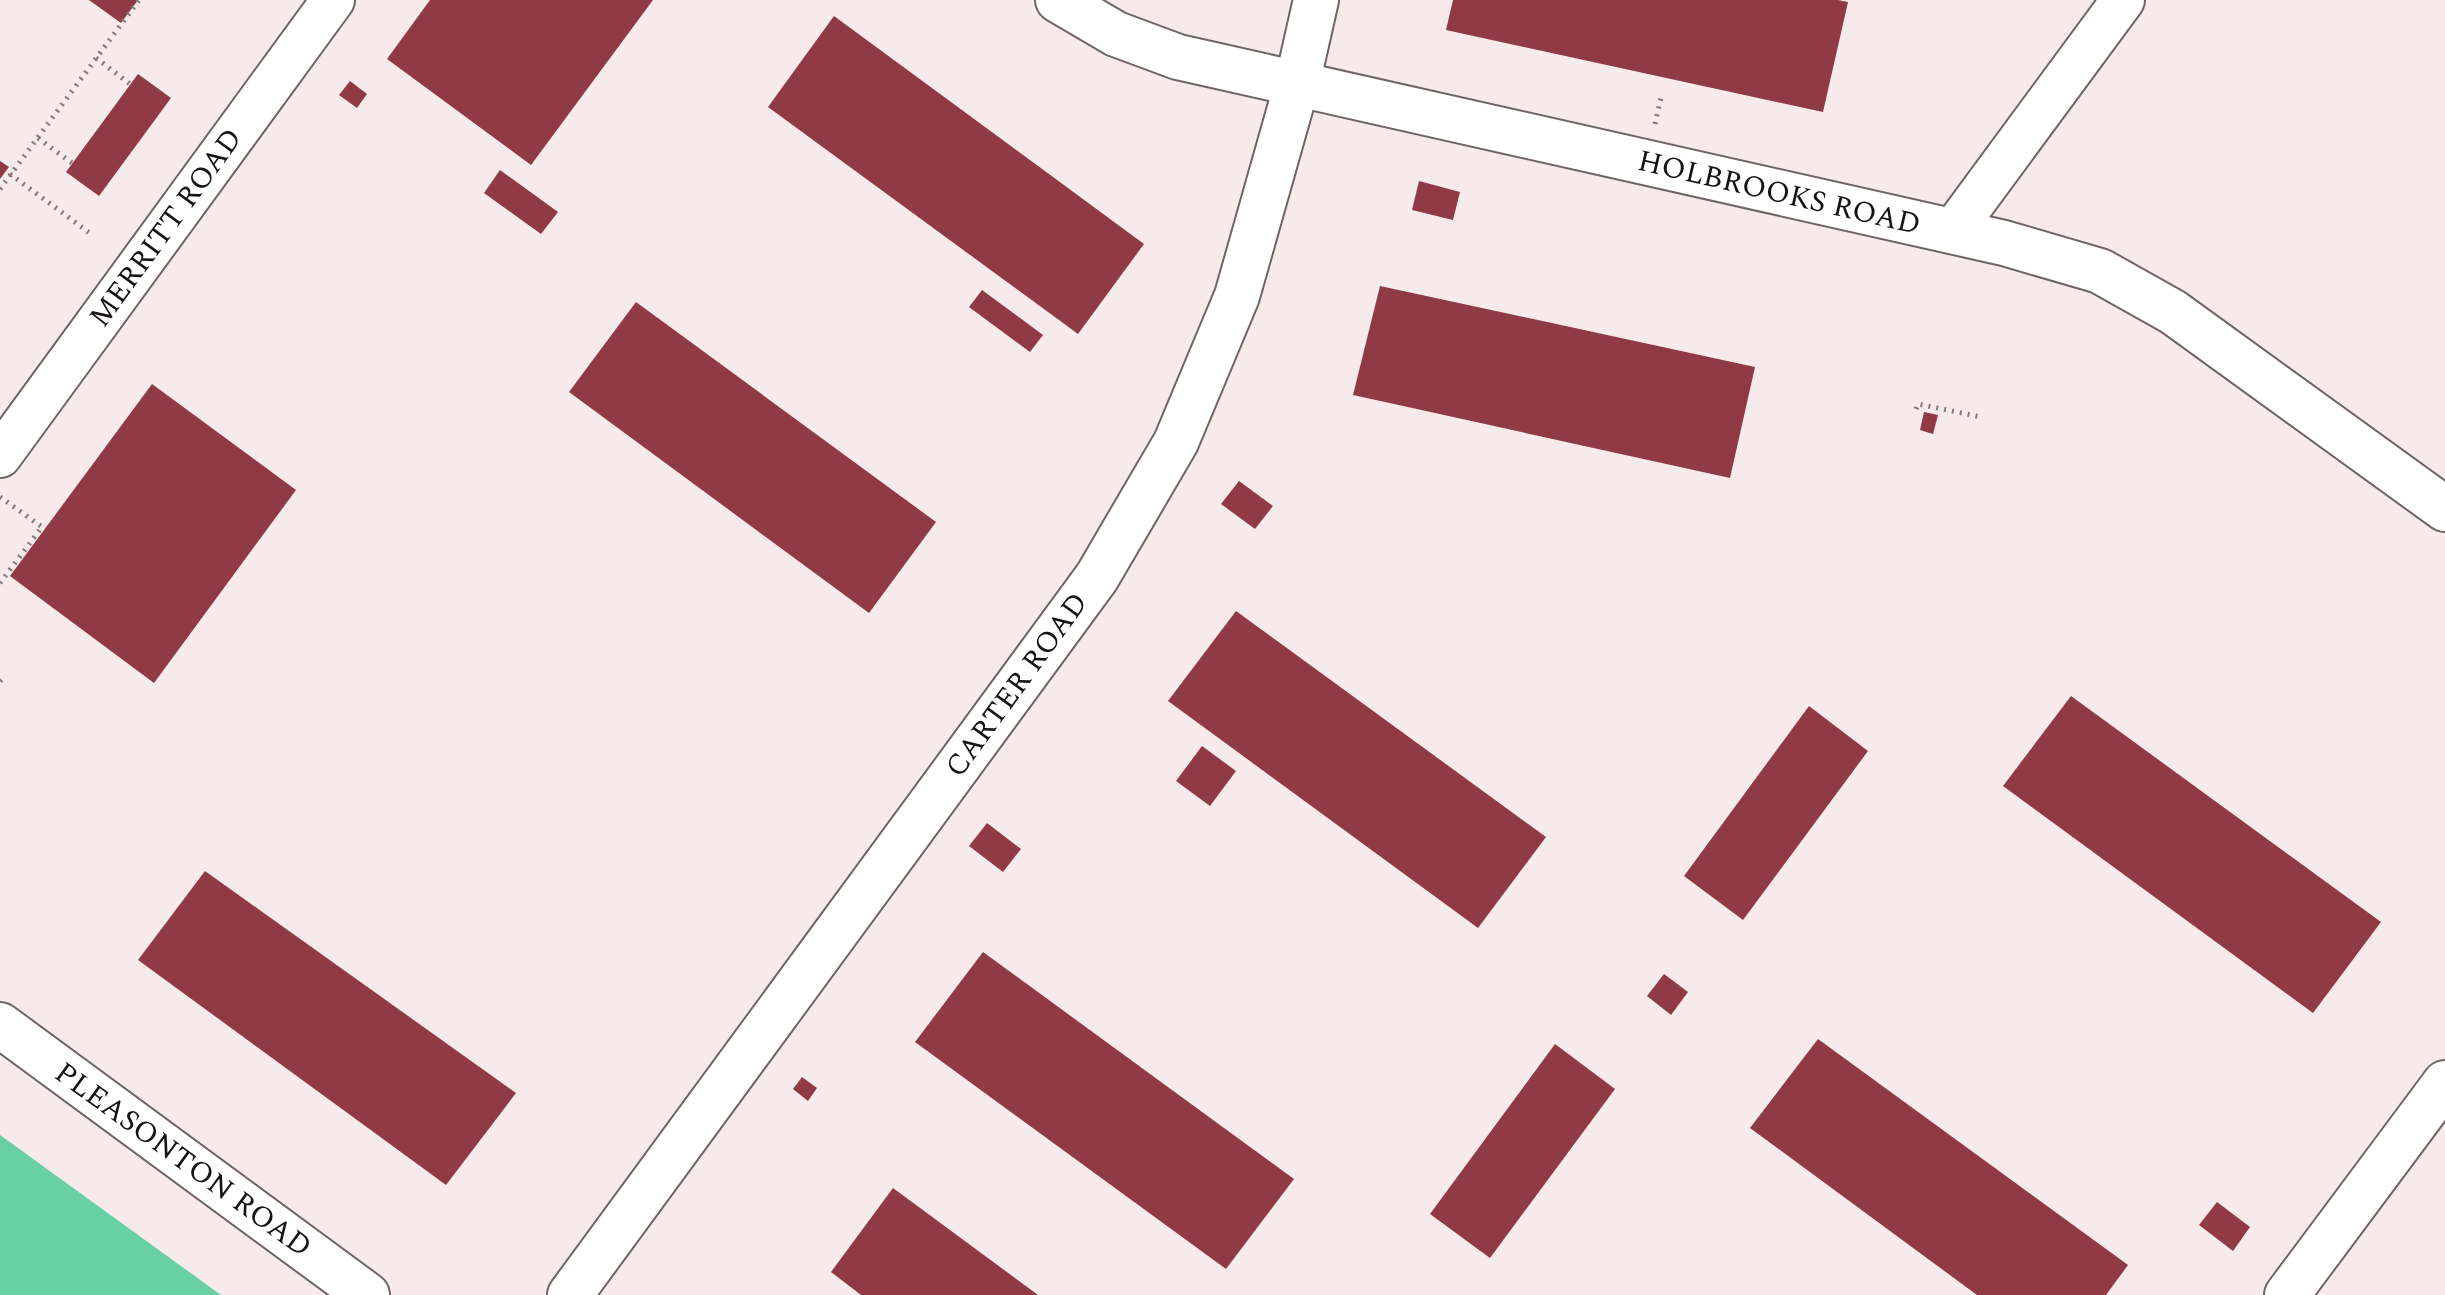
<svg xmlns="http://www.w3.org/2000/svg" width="2445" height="1295" font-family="Spectral,serif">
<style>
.water{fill:#69d0a3}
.building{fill:#903a45}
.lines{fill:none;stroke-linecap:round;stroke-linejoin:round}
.minor-casing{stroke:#6f6565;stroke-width:46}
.tertiary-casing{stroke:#6f6565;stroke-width:48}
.path{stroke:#837b7b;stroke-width:5;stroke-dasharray:2 6;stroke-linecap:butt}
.minor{stroke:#fff;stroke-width:42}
.tertiary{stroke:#fff;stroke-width:44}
.labels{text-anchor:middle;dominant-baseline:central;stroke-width:8;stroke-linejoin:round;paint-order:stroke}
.street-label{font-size:30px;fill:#171313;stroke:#fff}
</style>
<rect width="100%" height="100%" fill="#f7eaeb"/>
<path class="water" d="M0 1135 221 1295H0Z"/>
<g class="building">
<path d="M89 0H138L121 23Z"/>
<path d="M430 0H653L531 165 387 59Z"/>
<path d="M1453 0H1838L1848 2 1823 112 1446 30Z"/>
<path d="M834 16 1144 244 1078 334 768 107Z"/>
<path d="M138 74 171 98 99 196 66 172Z"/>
<path d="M350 81 367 94 357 108 339 95Z"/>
<path d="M0 161 9 167 0 179Z"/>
<path d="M500 170 558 212 541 234 484 193Z"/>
<path d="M1419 181 1460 192 1453 220 1412 210Z"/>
<path d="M1380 286 1755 367 1730 478 1353 395Z"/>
<path d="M982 290 1043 335 1030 352 969 307Z"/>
<path d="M636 302 936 522 869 613 569 392Z"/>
<path d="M152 384 296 490 154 683 10 576Z"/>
<path d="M1924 412 1938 415 1933 434 1920 430Z"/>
<path d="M1239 481 1273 506 1255 529 1221 504Z"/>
<path d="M1236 611 1546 837 1478 928 1168 701Z"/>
<path d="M2071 696 2381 922 2313 1013 2003 786Z"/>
<path d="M1809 706 1868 751 1743 920 1684 876Z"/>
<path d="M1202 746 1236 771 1210 806 1176 781Z"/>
<path d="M987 823 1021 849 1003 872 969 846Z"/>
<path d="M205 871 516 1093 446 1185 138 960Z"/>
<path d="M983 952 1294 1179 1226 1269 915 1042Z"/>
<path d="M1664 974 1688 992 1671 1015 1647 996Z"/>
<path d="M1818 1039 2128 1265 2106 1295H1977L1750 1128Z"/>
<path d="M1555 1044 1615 1089 1490 1258 1430 1214Z"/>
<path d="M802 1077 817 1088 808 1101 793 1089Z"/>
<path d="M893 1188 1038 1295H861L831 1272Z"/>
<path d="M2217 1202 2250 1227 2233 1251 2199 1225Z"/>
</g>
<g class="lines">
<g class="minor-casing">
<g id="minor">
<path d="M1952 232 2123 0"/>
<path d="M0 456 333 0"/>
</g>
</g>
<g class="tertiary-casing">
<g id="tertiary">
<path d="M1058 0 1116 34 1178 57 2004 243 2100 271 2173 312 2445 509"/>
<path d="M0 1025 367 1295"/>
<path d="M570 1295 1097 577 1176 442 1237 296 1297 84 1316 0"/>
<path d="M2287 1295 2445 1083"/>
</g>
</g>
<g class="path">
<path d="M96 58 130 84"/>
<path d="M1655 124 1662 93"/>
<path d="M38 138 72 163"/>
<path d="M10 174 91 234"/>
<path d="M0 189 139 0"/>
<path d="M1916 409 1918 404 1981 417"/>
<path d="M0 497 45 529"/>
<path d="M0 583 42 527"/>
<path d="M0 681 2 679"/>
</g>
<use href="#minor" class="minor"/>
<use href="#tertiary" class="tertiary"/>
</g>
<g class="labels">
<g class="street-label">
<text transform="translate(1779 193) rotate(13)">HOLBROOKS ROAD</text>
<text transform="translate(166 228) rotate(-54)">MERRITT ROAD</text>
<text transform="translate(1017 685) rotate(-54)">CARTER ROAD</text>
<text transform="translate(183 1160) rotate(36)">PLEASONTON ROAD</text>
</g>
</g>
</svg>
